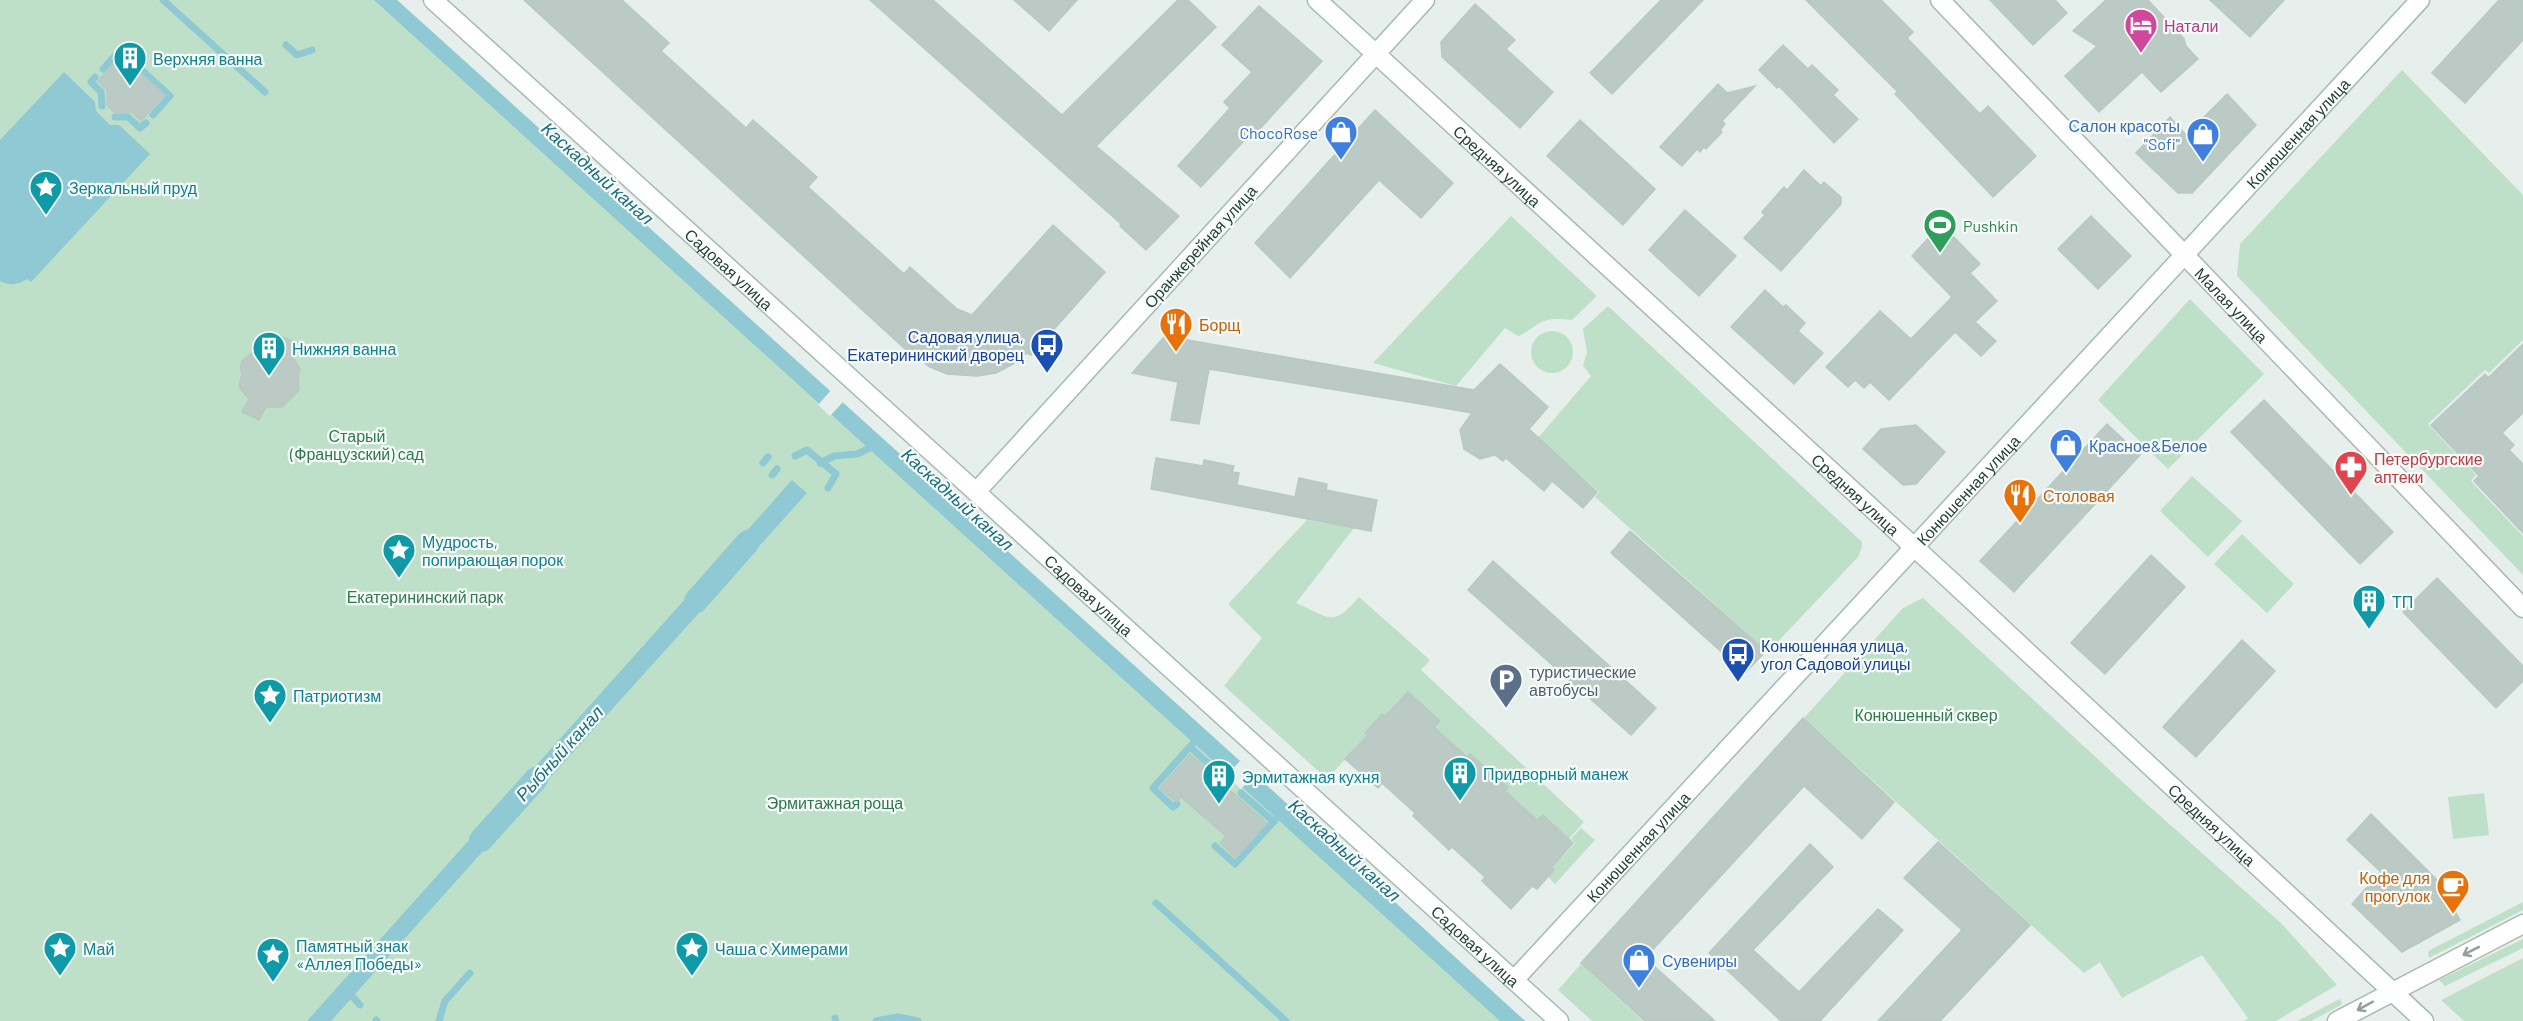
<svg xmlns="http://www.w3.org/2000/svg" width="2523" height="1021" font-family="Barlow,sans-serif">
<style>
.green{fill:#bfe0c8}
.water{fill:#8ec9d4}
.pier{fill:#e6efeb}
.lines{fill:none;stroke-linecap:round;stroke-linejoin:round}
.stream{stroke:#8ec9d4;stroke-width:7}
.canal{stroke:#8ec9d4;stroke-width:24}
.building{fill:#bbcac4;stroke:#b8c9c2;stroke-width:1.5}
.street-casing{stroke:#a8b8b2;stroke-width:21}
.secondary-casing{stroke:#a4bbb3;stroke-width:21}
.street{stroke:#fff;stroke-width:18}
.secondary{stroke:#fff;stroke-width:18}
.oneway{stroke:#92a09c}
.labels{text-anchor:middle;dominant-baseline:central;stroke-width:4.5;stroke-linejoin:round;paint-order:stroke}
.hotel-label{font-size:16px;fill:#b23c85;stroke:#f7fbf9;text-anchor:start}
.culture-label{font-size:16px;fill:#0d838f;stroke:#f7fbf9;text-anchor:start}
.shop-label{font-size:16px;fill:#366cbe;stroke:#f7fbf9;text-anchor:end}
.street-label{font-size:16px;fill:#24423a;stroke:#f7fbf9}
.leisure-label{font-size:16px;fill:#27864d;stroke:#f7fbf9;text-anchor:start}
.food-label{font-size:16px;fill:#c56008;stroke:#f7fbf9;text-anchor:start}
.transit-label{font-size:16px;fill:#164399;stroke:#f7fbf9;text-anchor:end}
.park-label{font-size:16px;fill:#2d7a4b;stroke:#f7fbf9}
.health-label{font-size:16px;fill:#be3a42;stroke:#f7fbf9;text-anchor:start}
.service-label{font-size:16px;fill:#4e5e75;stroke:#f7fbf9;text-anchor:start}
.water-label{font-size:18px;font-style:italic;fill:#1c6f80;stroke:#f7fbf9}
</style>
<rect width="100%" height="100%" fill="#e6efeb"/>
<g class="green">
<path d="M0 0H397L1240 761 1525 1021H0Z"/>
<path d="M2402 70 2523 195V340L2489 373 2485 370 2428 424 2476 475 2471 481 2523 536V575L2237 276 2240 244Z"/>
<path d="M1511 216 1597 296 1572 320C1558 319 1548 317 1535 326 1528 330 1525 334 1518 336L1505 328 1456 386 1373 363Z"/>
<path d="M2190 299 2264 374 2168 469 2098 400Z"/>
<path d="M1608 306 1862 542V547L1858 557 1768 652 1595 497 1599 492 1538 438 1591 376 1583 366 1587 352 1583 329Z"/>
<circle cx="1552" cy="352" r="21"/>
<path d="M2192 476 2242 521 2208 557 2160 511Z"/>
<path d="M1307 520 1354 528 1296 603C1331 618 1332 628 1359 597L1430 660 1421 670 1584 822 1569 839 1543 815 1537 820 1505 791 1507 787 1470 754 1467 757 1434 727 1439 720 1408 692 1385 716 1382 714 1365 733 1368 735 1327 779 1224 686 1262 638 1228 604Z"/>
<path d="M2242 534 2294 584 2267 613 2214 564Z"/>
<path d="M1923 598 2140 798 2282 924 2337 985 2276 1021H2244L2248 1018 2202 955 2122 998 2100 962 2084 973 1804 718 1903 608Z"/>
<path d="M2484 793 2489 835 2453 839 2448 797Z"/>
<path d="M1581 828 1595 840 1555 884 1548 877 1555 870 1553 867 1575 843 1571 839Z"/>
<path d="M2523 902V910L2429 958 2428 952 2432 949Z"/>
<path d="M2523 939V948L2445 986 2439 980Z"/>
<path d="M2523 958V1021H2464L2441 1000Z"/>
<path d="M1581 964 1643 1021H1592L1558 990Z"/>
<path d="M2340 999 2342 1003 2341 1005 2311 1021H2297Z"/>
</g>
<g class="water">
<path d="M374 0H397L1240 761 1525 1021H1500Z"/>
<path d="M64 72 95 102 96 111 110 125H119L150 154 31 282 27 279C18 285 10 286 0 281V140Z"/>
<path d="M792 480 807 493 734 574 720 561Z"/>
<path d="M711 570 726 583 521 810 507 798Z"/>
<path d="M496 810 509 822 331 1021H307Z"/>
</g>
<g class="pier">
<path d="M831 390 843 402 830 416 818 405Z"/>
<path d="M1240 761 1255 774 1241 789 1226 776Z"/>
</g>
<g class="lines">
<g class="stream">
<path d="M163 0 265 92"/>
<path d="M286 45 297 55 312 50"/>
<path d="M103 69 120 50 170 96 153 115"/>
<path d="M95 77 91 82 101 92 102 106"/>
<path d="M115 117H128L140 128 146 123"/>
<path d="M795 456 807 450 836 474 828 488"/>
<path d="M763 463 768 457"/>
<path d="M820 463 834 456 857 454 876 445"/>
<path d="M772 475 777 469"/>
<path d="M1190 747 1222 776"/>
<path d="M1241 793 1274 822"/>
<path d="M1177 804 1173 807 1153 788 1194 742"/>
<path d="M1215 846 1235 864 1277 818"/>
<path d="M1156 903 1286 1021"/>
<path d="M353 997 360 1005"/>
<path d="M835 1018 836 1021"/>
<path d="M376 1020 377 1021"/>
<path d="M439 1021 445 1001 470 973"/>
<path d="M876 1021 898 1017 918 1021"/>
</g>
<g class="canal">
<path d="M696 601 748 542"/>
<path d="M481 840 536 779"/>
</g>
</g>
<g class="building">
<path d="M524 0H622L669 43 661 51 746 128 753 120 817 177 808 187 904 274 910 267 957 309 972 315 1053 225 1105 272 1031 355 1027 353 1013 364 996 373 977 376 947 374 930 367 905 349Z"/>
<path d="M870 0H933L1062 115 1178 0H1188L1216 27 1096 146 1179 216 1146 250 1120 226 1121 224Z"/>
<path d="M1014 0H1077L1049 31Z"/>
<path d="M1661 0H1703L1612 94 1590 73Z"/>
<path d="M1806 0H1881L1913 32 1907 38 1980 114 1988 106 2036 156 1993 197 1895 94 1898 92Z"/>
<path d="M1990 0H2055L2067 13 2033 45Z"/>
<path d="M2106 0H2148L2184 39 2186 46 2198 59 2161 92 2142 72 2099 112 2065 76 2097 46 2073 31Z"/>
<path d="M2210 0H2284L2250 37Z"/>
<path d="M2499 0H2523V40L2465 103 2432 73Z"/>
<path d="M1475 4 1515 40 1506 49 1553 92 1520 128 1442 57 1441 42Z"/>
<path d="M1259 6 1322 61 1256 133 1254 130 1201 187 1178 166 1230 108 1224 102 1252 72 1222 45Z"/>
<path d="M1783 45 1808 69 1812 65 1838 90 1833 95 1858 119 1834 143 1779 86 1777 88 1759 70Z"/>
<path d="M121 55 165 95 141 121 132 112 116 114 107 105V90L98 81Z"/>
<path d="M1718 84 1727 93 1755 86 1722 121 1725 124 1720 130 1722 132 1706 149 1704 147 1700 152 1697 149 1682 166 1660 147Z"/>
<path d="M2227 94 2256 125 2192 193H2178L2136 153 2170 117 2186 135Z"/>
<path d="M1375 110 1453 183 1421 218 1379 180 1290 278 1255 243Z"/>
<path d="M1580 120 1655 189 1623 225 1547 156Z"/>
<path d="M1804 170 1821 186 1824 182 1841 197V204L1781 271 1744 238 1765 215 1762 212 1784 187 1787 190Z"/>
<path d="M1685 210 1736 256 1699 296 1649 250Z"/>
<path d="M2091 216 2131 256 2098 289 2058 249Z"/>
<path d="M1932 234 1942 244 1951 234 1980 264 1970 273 1997 301 1975 322 1996 341 1981 356 1955 332 1889 400 1870 382 1864 388 1855 380 1848 387 1826 367 1880 311 1911 339 1952 297 1912 256Z"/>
<path d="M1765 290 1783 307 1786 305 1805 323 1798 331 1823 353 1794 384 1731 327Z"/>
<path d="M279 335 296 343 291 354 300 369 298 377 299 390 282 407H266L259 420 242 412 249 399 239 387 242 374 240 367 243 360 259 347 274 346Z"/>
<path d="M1165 336 1474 390 1500 364 1548 407 1529 429 1597 492 1583 508 1552 481 1544 491 1506 458 1503 461 1495 455 1480 459 1464 449 1460 430 1472 413 1415 403 1209 369 1199 424 1171 420 1178 382 1132 373Z"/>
<path d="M2523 344V413L2502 433 2514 445 2509 450 2523 464V533L2474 481 2479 476 2431 425 2485 374 2488 378Z"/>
<path d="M2264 400 2393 532 2360 564 2231 432Z"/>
<path d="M2107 424 2140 455 2014 592 1980 561Z"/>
<path d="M1916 425 1945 452 1916 484 1903 485 1863 449 1881 429Z"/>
<path d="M1156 458 1203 466 1204 460 1234 466 1232 472 1239 473 1237 485 1295 497 1299 478 1327 484 1326 490 1377 500 1371 531 1151 489Z"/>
<path d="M1630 531 1766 651 1745 673 1611 553Z"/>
<path d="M2151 555 2185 587 2105 674 2071 643Z"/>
<path d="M1493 561 1656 708 1631 735 1468 590Z"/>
<path d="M2437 578 2523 666V681L2496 708 2403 612Z"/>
<path d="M2242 640 2275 671 2196 757 2163 727Z"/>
<path d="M1408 692 1440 721 1434 727 1467 757 1470 754 1508 787 1505 791 1537 820 1543 815 1573 843 1552 867 1554 870 1537 889 1532 886 1511 909 1482 881 1485 877 1452 847 1449 850 1413 816 1415 813 1382 783 1378 788 1345 759 1368 735 1365 733 1382 714 1385 716Z"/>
<path d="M1803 718 1894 802 1862 839 1804 786 1645 958 1715 1021H1645L1581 963Z"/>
<path d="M1190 754 1267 823 1236 858 1220 843 1226 836 1181 797 1176 802 1160 788Z"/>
<path d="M2371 814 2447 890 2444 893 2460 920 2402 952 2352 904 2381 872 2347 840Z"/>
<path d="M1938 842 2030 925 1940 1021H1878L1962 930 1904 878Z"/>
<path d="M1810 844 1833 867 1753 950 1799 992 1878 909 1903 930 1820 1021H1781L1709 953Z"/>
</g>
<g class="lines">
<g class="street-casing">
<g id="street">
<path id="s1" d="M433 0 976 492"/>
<path id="s2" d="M1940 0 2523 608"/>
<path id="s3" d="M1376 54 1949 579 2424 1021"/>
<path d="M2337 1021 2523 924"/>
</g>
</g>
<g class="secondary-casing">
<g id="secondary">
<path d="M1317 0 1376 54"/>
<path id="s4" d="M1425 0 976 492 1559 1021"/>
<path id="s5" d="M1514 980 2420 0"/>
</g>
</g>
<use href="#street" class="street"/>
<use href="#secondary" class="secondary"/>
</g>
<defs><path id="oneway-shaft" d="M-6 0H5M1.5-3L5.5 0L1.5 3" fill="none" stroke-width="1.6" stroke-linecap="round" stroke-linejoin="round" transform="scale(1.5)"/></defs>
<g class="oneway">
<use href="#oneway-shaft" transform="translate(2471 951) rotate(153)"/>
<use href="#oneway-shaft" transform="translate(2365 1006) rotate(151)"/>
</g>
<defs>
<g id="hotel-pin" transform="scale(1.725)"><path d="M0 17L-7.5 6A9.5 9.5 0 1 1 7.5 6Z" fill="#d1479c" stroke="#f7fbf9"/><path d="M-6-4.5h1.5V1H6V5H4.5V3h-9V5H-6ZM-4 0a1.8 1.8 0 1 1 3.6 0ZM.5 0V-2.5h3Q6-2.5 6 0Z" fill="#fff"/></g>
<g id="building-pin" transform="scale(1.725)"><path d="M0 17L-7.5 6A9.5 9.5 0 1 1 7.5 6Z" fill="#0f9aa8" stroke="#f7fbf9"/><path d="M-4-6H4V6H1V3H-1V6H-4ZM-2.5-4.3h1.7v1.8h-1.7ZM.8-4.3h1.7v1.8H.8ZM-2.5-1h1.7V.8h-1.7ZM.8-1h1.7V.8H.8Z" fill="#fff"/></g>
<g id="shop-pin" transform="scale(1.725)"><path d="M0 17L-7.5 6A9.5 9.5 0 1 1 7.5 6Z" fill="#3f7fe0" stroke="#f7fbf9"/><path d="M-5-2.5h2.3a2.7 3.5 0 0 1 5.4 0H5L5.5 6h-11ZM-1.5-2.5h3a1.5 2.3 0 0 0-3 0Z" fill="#fff"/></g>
<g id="sight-pin" transform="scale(1.725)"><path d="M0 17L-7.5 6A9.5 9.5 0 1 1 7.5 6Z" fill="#0f9aa8" stroke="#f7fbf9"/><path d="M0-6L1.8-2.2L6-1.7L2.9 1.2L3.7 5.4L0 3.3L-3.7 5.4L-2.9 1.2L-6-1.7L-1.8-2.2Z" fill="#fff"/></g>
<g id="stadium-pin" transform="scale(1.725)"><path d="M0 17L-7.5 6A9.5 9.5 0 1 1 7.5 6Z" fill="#2e9e5b" stroke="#f7fbf9"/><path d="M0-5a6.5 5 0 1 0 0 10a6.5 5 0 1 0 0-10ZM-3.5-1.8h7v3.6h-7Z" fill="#fff"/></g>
<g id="restaurant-pin" transform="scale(1.725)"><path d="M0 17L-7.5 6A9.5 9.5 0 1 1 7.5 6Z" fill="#e8710a" stroke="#f7fbf9"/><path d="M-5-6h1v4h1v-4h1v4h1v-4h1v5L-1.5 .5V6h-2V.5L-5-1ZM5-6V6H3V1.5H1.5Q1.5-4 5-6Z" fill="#fff"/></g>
<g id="bus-pin" transform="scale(1.725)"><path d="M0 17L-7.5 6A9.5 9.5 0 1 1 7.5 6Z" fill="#1a4fb4" stroke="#f7fbf9"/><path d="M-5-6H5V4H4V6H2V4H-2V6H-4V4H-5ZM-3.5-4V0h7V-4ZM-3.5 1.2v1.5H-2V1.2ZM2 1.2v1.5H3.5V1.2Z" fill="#fff"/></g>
<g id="pharmacy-pin" transform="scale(1.725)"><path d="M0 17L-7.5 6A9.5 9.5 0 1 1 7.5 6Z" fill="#e0444e" stroke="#f7fbf9"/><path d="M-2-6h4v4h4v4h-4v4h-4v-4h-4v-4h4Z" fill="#fff"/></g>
<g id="parking-pin" transform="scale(1.725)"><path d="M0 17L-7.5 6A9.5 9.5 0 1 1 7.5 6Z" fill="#5c6f8a" stroke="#f7fbf9"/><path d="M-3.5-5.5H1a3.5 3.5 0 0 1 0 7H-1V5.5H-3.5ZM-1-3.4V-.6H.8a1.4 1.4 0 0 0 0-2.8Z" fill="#fff"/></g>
<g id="cafe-pin" transform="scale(1.725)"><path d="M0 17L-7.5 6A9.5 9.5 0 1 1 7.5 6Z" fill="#e8710a" stroke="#f7fbf9"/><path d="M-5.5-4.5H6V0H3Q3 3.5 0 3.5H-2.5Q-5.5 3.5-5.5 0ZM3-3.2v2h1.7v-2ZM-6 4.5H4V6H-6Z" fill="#fff"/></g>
</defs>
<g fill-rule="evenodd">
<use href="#hotel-pin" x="2141" y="25"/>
<use href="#building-pin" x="130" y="58"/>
<use href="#shop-pin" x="1341" y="132"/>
<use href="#shop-pin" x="2203" y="134"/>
<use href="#sight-pin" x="46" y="187"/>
<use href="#stadium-pin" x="1940" y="225"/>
<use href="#restaurant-pin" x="1176" y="324"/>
<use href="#bus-pin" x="1047" y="345"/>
<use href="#building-pin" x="269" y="348"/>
<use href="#shop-pin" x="2066" y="445"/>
<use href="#pharmacy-pin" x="2351" y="467"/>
<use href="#restaurant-pin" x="2020" y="495"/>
<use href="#sight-pin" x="399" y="550"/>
<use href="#building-pin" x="2369" y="601"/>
<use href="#bus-pin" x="1738" y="654"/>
<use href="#parking-pin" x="1506" y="680"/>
<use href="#sight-pin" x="270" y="695"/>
<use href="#building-pin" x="1460" y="773"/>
<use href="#building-pin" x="1219" y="776"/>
<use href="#cafe-pin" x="2453" y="886"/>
<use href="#sight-pin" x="60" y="948"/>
<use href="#sight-pin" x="692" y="948"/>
<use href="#sight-pin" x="273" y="954"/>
<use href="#shop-pin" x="1639" y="960"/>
</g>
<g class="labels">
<g class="hotel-label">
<text x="2164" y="25">Натали</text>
</g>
<g class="culture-label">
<text x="153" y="58">Верхняя ванна</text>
<text x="69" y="187">Зеркальный пруд</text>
<text x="292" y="348">Нижняя ванна</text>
<text x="422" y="541">Мудрость,<tspan x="422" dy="18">попирающая порок</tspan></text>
<text x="2392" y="601">ТП</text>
<text x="293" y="695">Патриотизм</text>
<text x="1483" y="773">Придворный манеж</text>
<text x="1242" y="776">Эрмитажная кухня</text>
<text x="296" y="945">Памятный знак<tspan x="296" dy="18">«Аллея Победы»</tspan></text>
<text x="83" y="948">Май</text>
<text x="715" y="948">Чаша с Химерами</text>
</g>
<g class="shop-label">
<text x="2180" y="125">Салон красоты<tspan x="2180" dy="18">"Sofi"</tspan></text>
<text x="1318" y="132">ChocoRose</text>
<text x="2089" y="445" text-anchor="start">Красное&amp;Белое</text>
<text x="1662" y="960" text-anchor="start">Сувениры</text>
</g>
<g class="street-label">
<text stroke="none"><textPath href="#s5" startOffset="1154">Конюшенная улица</textPath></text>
<text stroke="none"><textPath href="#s3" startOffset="165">Средняя улица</textPath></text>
<text transform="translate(1200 246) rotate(-48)">Оранжерейная улица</text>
<text stroke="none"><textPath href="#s1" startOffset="400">Садовая улица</textPath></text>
<text stroke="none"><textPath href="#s2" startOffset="422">Малая улица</textPath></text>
<text stroke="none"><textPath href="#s5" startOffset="668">Конюшенная улица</textPath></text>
<text stroke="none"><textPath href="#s3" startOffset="651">Средняя улица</textPath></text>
<text stroke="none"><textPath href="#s4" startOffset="819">Садовая улица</textPath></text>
<text stroke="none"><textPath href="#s3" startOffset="1137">Средняя улица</textPath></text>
<text stroke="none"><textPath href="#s5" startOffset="182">Конюшенная улица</textPath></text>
<text stroke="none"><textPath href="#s4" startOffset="1341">Садовая улица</textPath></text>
</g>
<g class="leisure-label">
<text x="1963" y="225">Pushkin</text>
</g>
<g class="food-label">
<text x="1199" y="324">Борщ</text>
<text x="2043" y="495">Столовая</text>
<text x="2430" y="877" text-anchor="end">Кофе для<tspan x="2430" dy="18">прогулок</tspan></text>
</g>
<g class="transit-label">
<text x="1024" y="336">Садовая улица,<tspan x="1024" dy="18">Екатерининский дворец</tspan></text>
<text x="1761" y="645" text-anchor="start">Конюшенная улица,<tspan x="1761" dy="18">угол Садовой улицы</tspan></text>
</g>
<g class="park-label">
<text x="357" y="435">Старый<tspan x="357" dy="18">(Французский) сад</tspan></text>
<text x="425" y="596">Екатерининский парк</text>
<text x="1926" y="714">Конюшенный сквер</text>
<text x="835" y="802">Эрмитажная роща</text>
</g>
<g class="health-label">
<text x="2374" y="458">Петербургские<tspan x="2374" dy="18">аптеки</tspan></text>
</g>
<g class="service-label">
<text x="1529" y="671">туристические<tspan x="1529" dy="18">автобусы</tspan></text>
</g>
<g class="water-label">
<text transform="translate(598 173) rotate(42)">Каскадный канал</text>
<text transform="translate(958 499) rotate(42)">Каскадный канал</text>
<text transform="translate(559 753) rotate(-48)">Рыбный канал</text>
<text transform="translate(1345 850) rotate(42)">Каскадный канал</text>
</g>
</g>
</svg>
